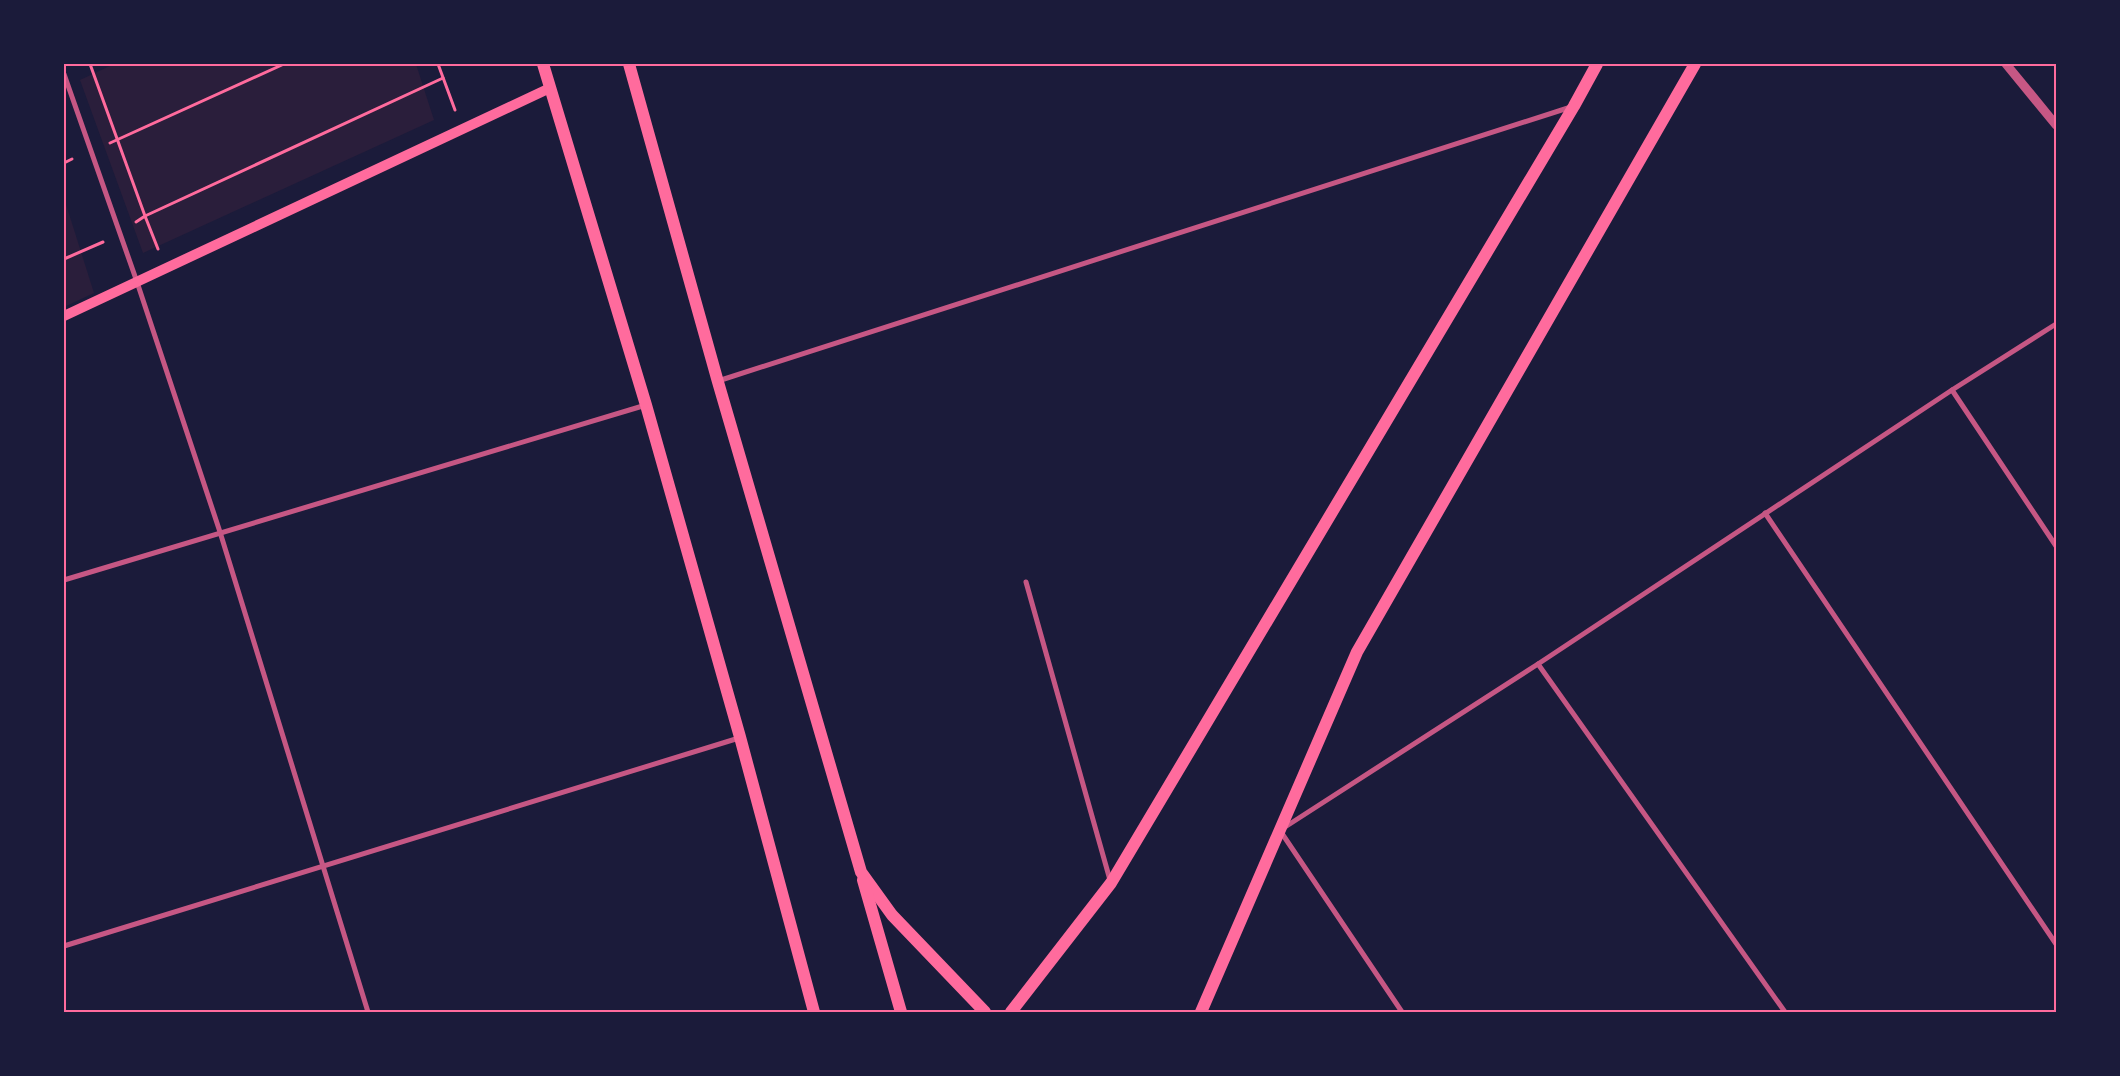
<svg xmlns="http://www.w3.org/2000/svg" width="2120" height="1076" font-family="Montserrat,sans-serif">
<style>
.green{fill:#2a1e3b}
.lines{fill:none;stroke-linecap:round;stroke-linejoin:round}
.path{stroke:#ff6b9d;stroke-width:3}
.minor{stroke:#c65784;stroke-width:5}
.tertiary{stroke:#c65784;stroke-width:9}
.secondary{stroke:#ff6b9d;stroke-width:10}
.primary{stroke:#ff6b9d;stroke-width:12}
.neatline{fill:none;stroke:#ff6b9d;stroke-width:2}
</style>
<rect width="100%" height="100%" fill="#1b1b3a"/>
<g class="green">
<path d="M114 64H416L434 120 143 253 80 80Z"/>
<path d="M64 198 94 293 64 307Z"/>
</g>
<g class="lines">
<g class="path">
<path d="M90 64 145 216 443 78"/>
<path d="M438 64 455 110"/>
<path d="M110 143 284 64"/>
<path d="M64 163 72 159"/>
<path d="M136 222 145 216 158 249"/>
<path d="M64 259 103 242"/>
</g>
<g class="minor">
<path d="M64 74 137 282 220 532 368 1012"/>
<path d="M718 381 1571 107"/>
<path d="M1952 390 2056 546"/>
<path d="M1765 513 2056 944"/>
<path d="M64 580 646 405"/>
<path d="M1026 582 1110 880"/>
<path d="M1538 664 1785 1012"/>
<path d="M1285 827 1538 664 1952 390 2056 324"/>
<path d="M1281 832 1402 1012"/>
<path d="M64 946 739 738"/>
</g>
<path class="tertiary" d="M2006 64 2056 125"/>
<path class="secondary" d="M64 316 550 88"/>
<g class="primary">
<path d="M543 64 646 405 740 737 814 1012"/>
<path d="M629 64 718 382 861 872 892 915 985 1012"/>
<path d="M863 880 901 1012"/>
<path d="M1011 1012 1111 883 1574 106 1597 64"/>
<path d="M1201 1012 1357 652 1695 64"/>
</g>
</g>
<rect width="2120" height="1076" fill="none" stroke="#1b1b3a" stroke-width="130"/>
<rect x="65" y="65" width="1990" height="946" class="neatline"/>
</svg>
